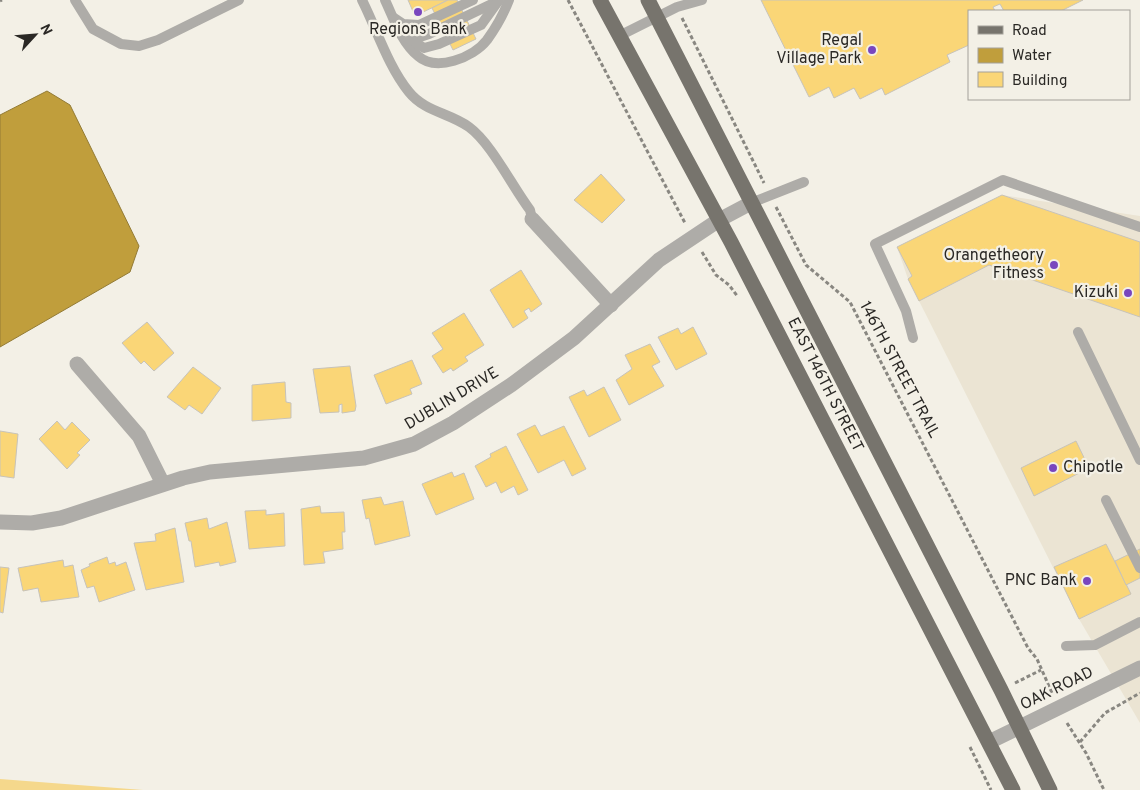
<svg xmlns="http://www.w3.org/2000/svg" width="1140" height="790" font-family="Overpass,sans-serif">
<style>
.built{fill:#ebe4d3}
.green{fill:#f5d88c}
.water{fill:#c09e3c;stroke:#937b35}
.building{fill:#fad677;stroke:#c7c3ba}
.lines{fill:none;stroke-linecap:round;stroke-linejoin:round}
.path{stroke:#898781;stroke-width:3;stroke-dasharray:4 2.5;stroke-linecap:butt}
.lane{stroke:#aeaca8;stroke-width:10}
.street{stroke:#aeaca8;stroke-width:15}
.primary{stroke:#77746d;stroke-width:15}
.poi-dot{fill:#7946be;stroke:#f3f0e6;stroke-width:2}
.labels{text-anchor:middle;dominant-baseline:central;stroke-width:4.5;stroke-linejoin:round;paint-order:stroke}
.poi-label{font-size:16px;fill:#2a2825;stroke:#f3f0e6;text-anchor:end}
.street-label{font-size:16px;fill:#2a2825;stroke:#f3f0e6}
</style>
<rect width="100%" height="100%" fill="#f3f0e6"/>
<path class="built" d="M1002 195 1140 216V723L1079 619 908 279 897 247Z"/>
<path class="green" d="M0 779 143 790H0Z"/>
<path class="water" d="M47 91 70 105 139 246 130 272 0 347V115Z"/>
<g class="building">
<path d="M408 0H448L415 16Z"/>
<path d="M448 0H457L476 39 453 50 432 8Z"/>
<path d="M761 0H1083L1061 11H1004L1000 4 993 7 995 11H969V45L947 55 950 62 885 95 882 88 860 99 854 88 834 98 829 87 809 97Z"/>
<path d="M601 174 625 200 602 223 574 200Z"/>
<path d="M1002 195 1140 242V317L989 265 919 301 908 279 912 276 897 247Z"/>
<path d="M521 270 542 304 531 312 529 308 524 311 528 318 513 328 490 290Z"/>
<path d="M464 313 484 345 465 357 468 361 453 371 451 368 443 373 432 356 443 349 432 333Z"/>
<path d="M147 322 174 353 154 371 144 361 141 364 122 343Z"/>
<path d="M693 327 707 354 676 370 658 337 678 328 681 334Z"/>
<path d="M650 344 660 362 652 366 664 386 629 405 616 380 632 369 625 355Z"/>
<path d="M412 360 422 384 410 389 412 394 386 404 374 375Z"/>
<path d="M350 366 356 406 355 411 342 413V404L339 405V412L320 413 313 369Z"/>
<path d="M193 367 221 388 202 414 189 405 185 410 167 397Z"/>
<path d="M285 382 286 402 291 403V418L252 421V385Z"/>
<path d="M604 387 621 420 589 437 569 397 584 390 587 396Z"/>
<path d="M57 421 65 430 72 422 90 440 77 453 80 455 67 469 39 439Z"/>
<path d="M535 425 541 436 564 426 586 469 572 476 564 460 538 473 517 434Z"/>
<path d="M0 431 18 434 14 478 0 476Z"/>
<path d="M1076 441 1089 468 1034 496 1021 468Z"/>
<path d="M506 446 528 490 518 495 514 486 501 493 496 482 486 487 475 466 491 457 490 454Z"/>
<path d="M452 472 454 477 464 473 474 499 436 515 422 484Z"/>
<path d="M381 497 384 505 403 501 410 536 375 545 369 518 366 519 362 500Z"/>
<path d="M320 506 321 513 344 512 345 532H342L343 549 323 552 325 563 304 565 301 509Z"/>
<path d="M266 510V515L284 513 285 546 249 549 245 511Z"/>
<path d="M207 518 209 529 227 522 236 562 220 566 219 562 195 567 191 541H189L185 523Z"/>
<path d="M175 528 184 582 146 590 134 543 156 541 155 534Z"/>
<path d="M1106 544 1131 594 1079 619 1054 567Z"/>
<path d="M1140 549V578L1126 585 1115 561Z"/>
<path d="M107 557 109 564 115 562 116 566 126 562 135 590 99 602 94 586 87 588 81 570 90 566 89 564Z"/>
<path d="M63 560 64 567 73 565 79 597 41 602 38 588 23 591 18 568Z"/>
<path d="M0 567 9 568 3 613 0 612Z"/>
</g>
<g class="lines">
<g class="path">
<path d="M568 0 685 223"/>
<path d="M0 1 2 0"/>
<path d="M682 18 764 183"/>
<path d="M776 207 806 265 850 302 1028 648 1037 659 1052 693"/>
<path d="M702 252 716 275 729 285 738 297"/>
<path d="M1015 683 1041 670"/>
<path d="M1067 723 1086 753 1104 790"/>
<path d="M1080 742 1105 713 1140 693"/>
<path d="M970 747 991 790"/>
</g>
<g class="lane">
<path d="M75 0 93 29 121 44 139 46 158 40 239 0"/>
<path d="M362 0C377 30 388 66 409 92 425 112 450 113 469 127 491 143 512 186 530 210L532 219"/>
<path d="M385 0C394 19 401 42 418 56 436 72 473 58 487 40 495 29 504 13 509 0"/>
<path d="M394 18 403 24 419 25 473 0"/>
<path d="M619 36 677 7 702 0"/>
<path d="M406 37H420L429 34 498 1"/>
<path d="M408 38 424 48 439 44 481 25 499 0"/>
<path d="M751 203 804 182"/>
<path d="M1078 332 1140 460"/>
<path d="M913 338 906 311 875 244 1003 180 1140 227"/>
<path d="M1106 500 1140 568"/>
<path d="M1066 646 1095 645 1140 622"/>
</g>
<g class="street">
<path d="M532 219 611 305"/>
<path d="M77 364 139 436 163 484"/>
<path d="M0 522 32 523 61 518 183 478 210 472 364 458 414 444 453 423 511 385 574 338 659 260 719 220 751 203"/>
<path d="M989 742 1140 668"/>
</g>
<g class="primary">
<path d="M600 0 731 242 1013 790"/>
<path d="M648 0 1001 690 1050 790"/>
</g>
</g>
<g class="poi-dot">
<circle cx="418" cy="12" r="5"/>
<circle cx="872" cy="50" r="5"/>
<circle cx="1054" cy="265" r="5"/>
<circle cx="1128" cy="293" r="5"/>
<circle cx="1053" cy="468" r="5"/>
<circle cx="1087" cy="581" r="5"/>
</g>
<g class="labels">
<g class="poi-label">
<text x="418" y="30" text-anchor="middle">Regions Bank</text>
<text x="862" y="41">Regal<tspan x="862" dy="18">Village Park</tspan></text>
<text x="1044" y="256">Orangetheory<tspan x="1044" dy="18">Fitness</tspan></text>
<text x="1118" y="293">Kizuki</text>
<text x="1063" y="468" text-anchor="start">Chipotle</text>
<text x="1077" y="581">PNC Bank</text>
</g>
<g class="street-label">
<text transform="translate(899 370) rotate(62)">146TH STREET TRAIL</text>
<text transform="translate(825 385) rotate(63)">EAST 146TH STREET</text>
<text transform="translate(452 399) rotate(-31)">DUBLIN DRIVE</text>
<text transform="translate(1057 689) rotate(-26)">OAK ROAD</text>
</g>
</g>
<rect x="968" y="10" width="162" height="90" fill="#f3f0e6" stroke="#a3a099"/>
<rect x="978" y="26" width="25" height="8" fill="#77746d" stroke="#a3a099"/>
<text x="1012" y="35" font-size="15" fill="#2a2825">Road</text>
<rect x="978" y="48" width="25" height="15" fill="#c09e3c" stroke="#a3a099"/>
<text x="1012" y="60" font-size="15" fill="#2a2825">Water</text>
<rect x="978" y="72" width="25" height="15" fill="#fad677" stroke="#a3a099"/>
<text x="1012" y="85" font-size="15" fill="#2a2825">Building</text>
<g transform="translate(35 35) rotate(64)" stroke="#f3f0e6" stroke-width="4" paint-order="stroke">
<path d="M0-4L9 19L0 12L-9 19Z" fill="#2a2825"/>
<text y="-8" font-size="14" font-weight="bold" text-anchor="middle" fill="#2a2825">N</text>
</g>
</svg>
